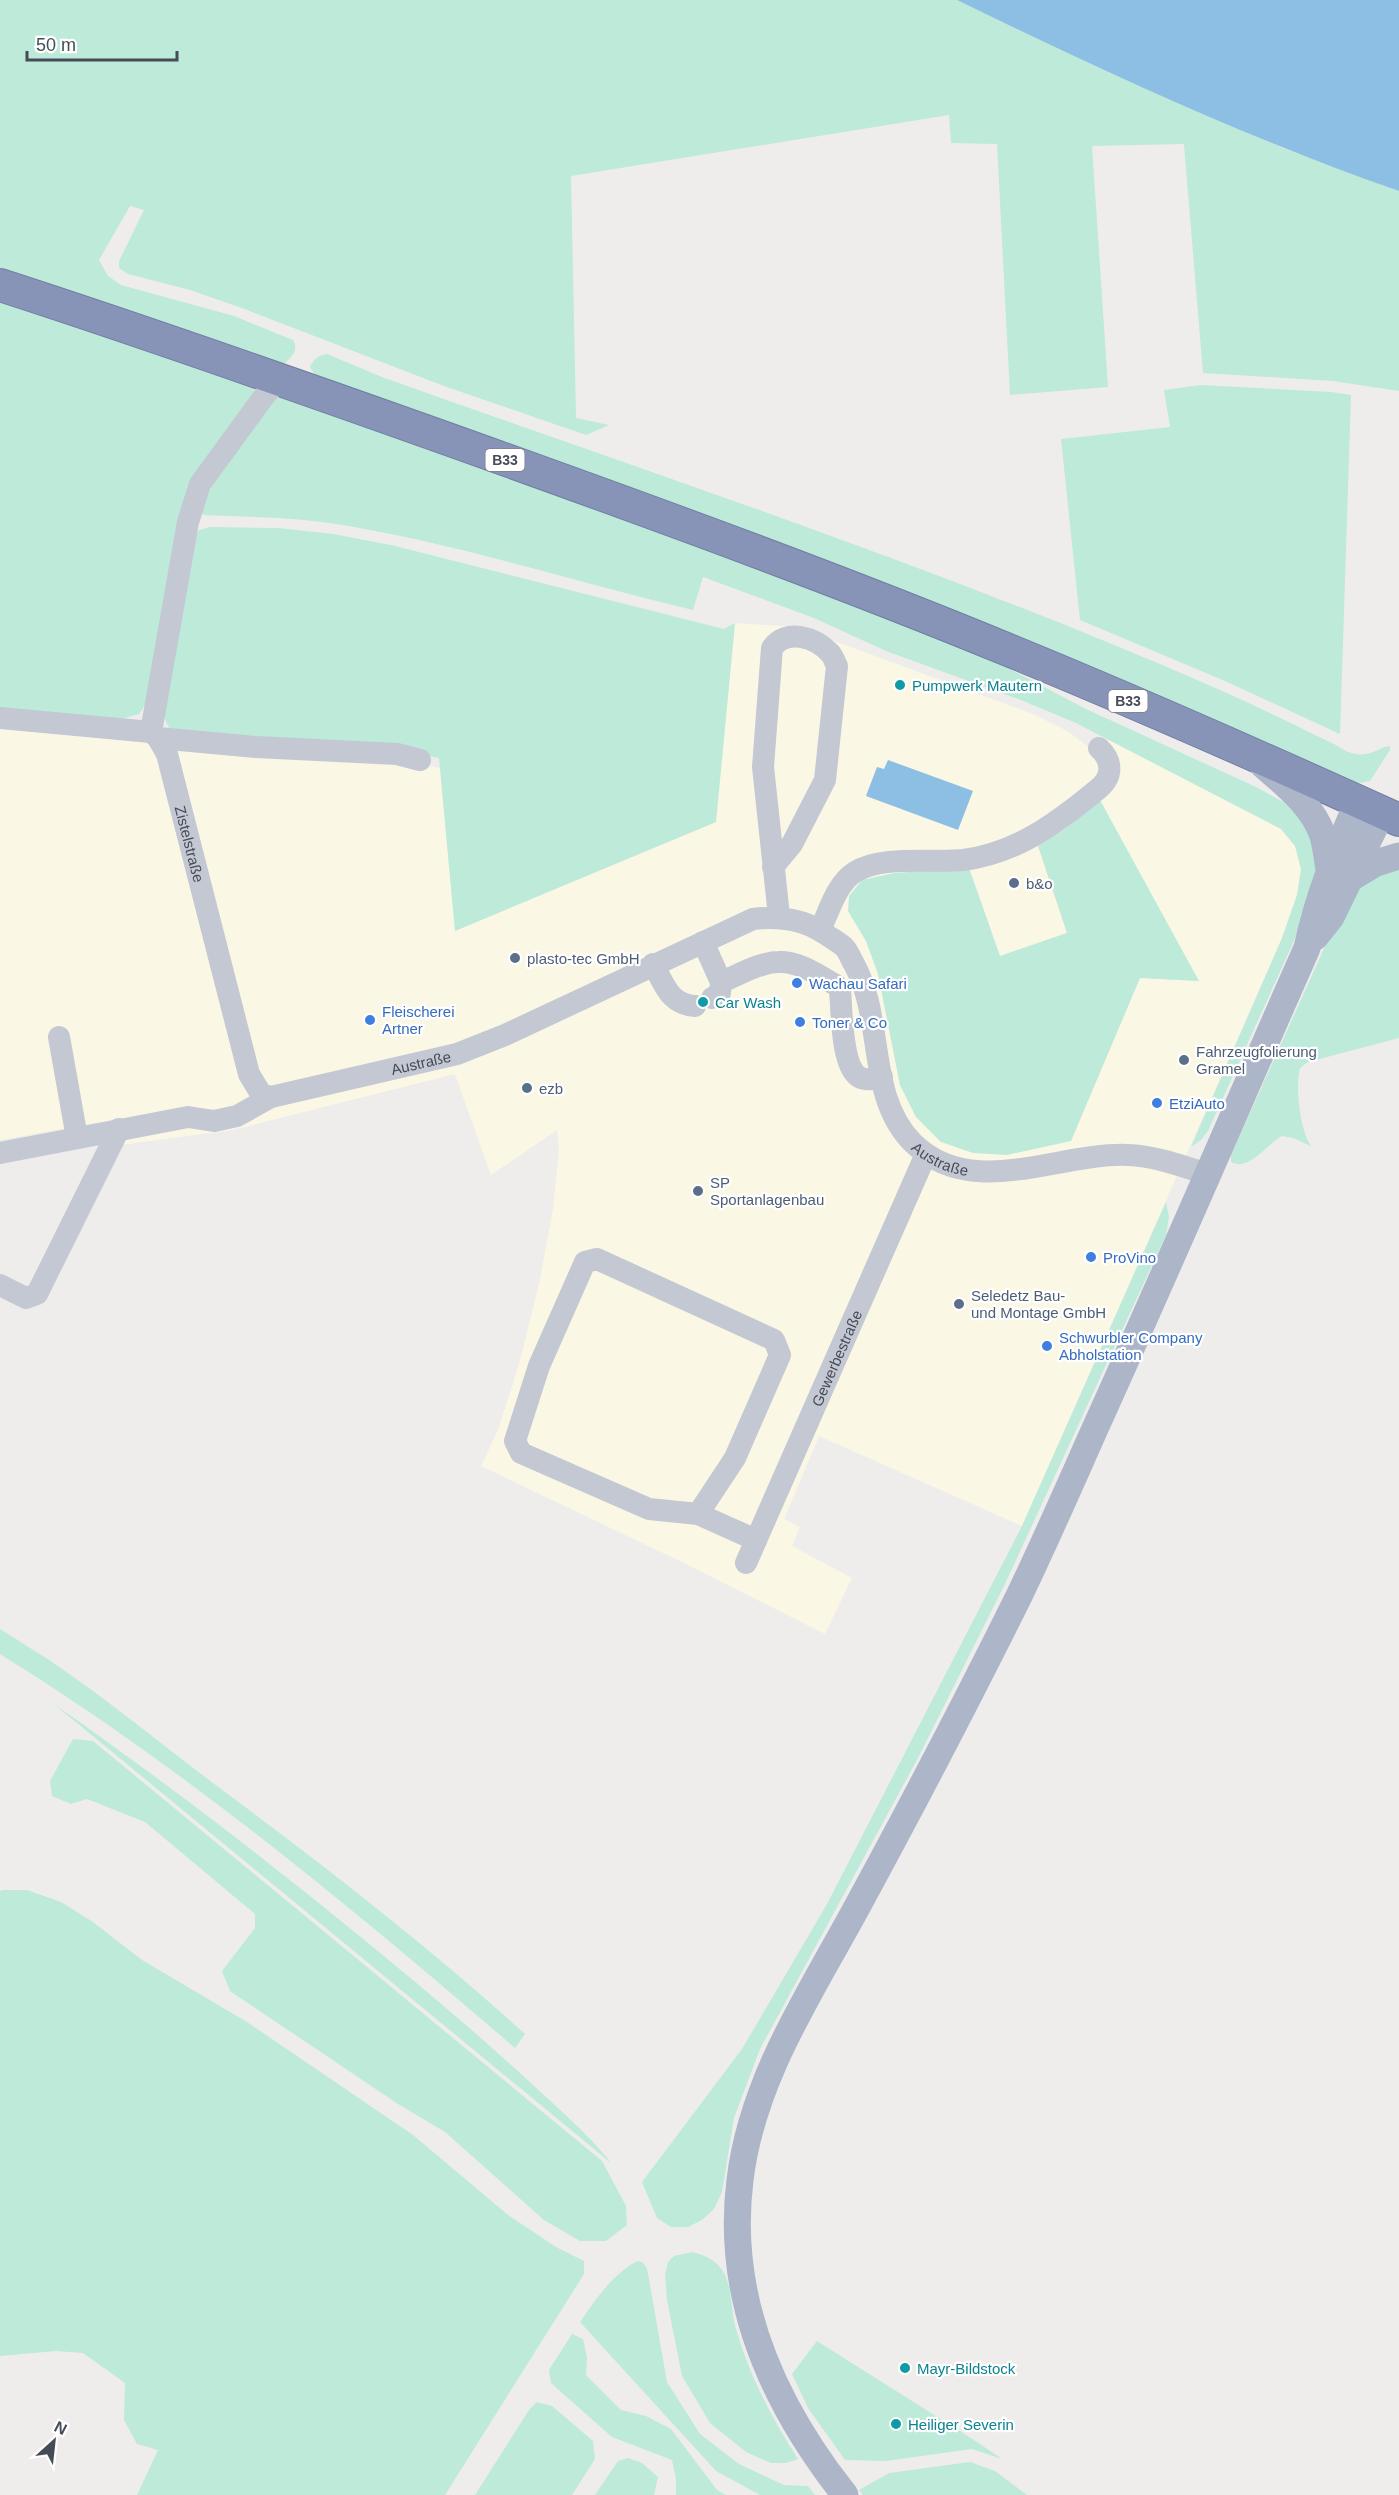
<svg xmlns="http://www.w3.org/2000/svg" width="1399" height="2495" font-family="Arial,sans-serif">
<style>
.commercial{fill:#faf8e5;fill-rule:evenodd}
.green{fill:#bdead9}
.water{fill:#8dbee4}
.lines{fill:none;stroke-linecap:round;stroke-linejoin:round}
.highway-casing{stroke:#727fa4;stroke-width:34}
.minor{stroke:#c3c8d3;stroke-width:22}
.major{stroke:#adb5c9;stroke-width:27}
.highway{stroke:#8794b8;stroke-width:32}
.culture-dot{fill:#0f9aa8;stroke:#fff;stroke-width:2}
.service-dot{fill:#5c6f8a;stroke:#fff;stroke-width:2}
.shop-dot{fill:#3f7fe0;stroke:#fff;stroke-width:2}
.labels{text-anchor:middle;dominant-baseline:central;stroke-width:4.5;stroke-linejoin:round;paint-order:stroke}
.shield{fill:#fff;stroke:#7e818a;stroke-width:1.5}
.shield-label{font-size:14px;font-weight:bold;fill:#464b58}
.culture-label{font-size:15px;fill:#0d838f;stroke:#fff;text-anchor:start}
.street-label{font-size:15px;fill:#464b58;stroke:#fff}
.service-label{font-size:15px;fill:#4e5e75;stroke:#fff;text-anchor:start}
.shop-label{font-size:15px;fill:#366cbe;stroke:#fff;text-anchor:start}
</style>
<rect width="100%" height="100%" fill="#efedec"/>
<path class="commercial" d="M735 623 796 627 1033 714 1069 732 1092 750 1109 740 1281 829 1295 846 1301 869 1297 895 1282 938 1022 1526 819 1436 784 1519 800 1527 792 1546 852 1578 825 1634 686 1564 481 1466 498 1430 520 1361 540 1280 553 1209 559 1150 557 1130 491 1175 455 1074 232 1130 120 1145 117 1119 0 1140V729L367 762 398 760 440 768 455 931 716 822ZM1065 829 1198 981 1140 978 1071 1141 941 1142 916 1117 900 1085 878 974 866 941 848 911 969 868 1000 956 1067 933 1038 846Z"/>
<g class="green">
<path d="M0 0H957L1110 73 1283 148 1399 191V391L1333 381 1203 373 1184 144 1092 146 1108 387 1010 395 997 144 951 143 949 115 571 176 576 418 609 425 586 435 444 386 239 307 190 290 128 274 119 268V261L144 210 130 206 99 260 108 276 121 285 234 316 293 340C299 350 292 357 284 364L275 362 0 271Z"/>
<path d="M0 299 253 387 255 392 210 461 149 700 139 714 122 719 0 708Z"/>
<path d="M327 354 382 377C662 477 947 570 1220 690 1259 707 1297 726 1336 745 1346 752 1357 757 1370 753 1377 751 1382 747 1390 746V750L1370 781 1359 783 1257 739 316 377 310 367C314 358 318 356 327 354Z"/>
<path d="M1201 385 1331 392 1351 395 1340 734 1225 681 1080 620 1061 439 1170 427 1164 390Z"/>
<path d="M289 395 626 517 963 649 1002 665 1086 709 1256 787 1287 804 1304 819 1317 860 1315 880 1309 899 1293 943 1208 1131 1201 1140 1191 1147 1282 938 1297 895 1301 869 1295 846 1281 829 1076 723 1021 700 886 651 814 618 703 577 693 610C572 581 453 542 330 523 288 517 245 517 203 515L200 509 201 502 269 403 279 397Z"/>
<path d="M210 527 278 528 333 534 391 545 724 629 735 623 716 822 455 931 439 758 406 751 172 734 162 713 193 539 199 530Z"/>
<path d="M1100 800 1199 981 1140 978 1071 1141 1007 1155 973 1153 941 1142 916 1117 900 1085 878 974 866 941 848 911 849 896 862 880 894 873 969 868 1000 956 1067 933 1038 846 1065 829Z"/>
<path d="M1399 866V1038L1308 1062 1300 1068C1295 1086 1300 1131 1311 1146L1293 1138 1282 1136C1267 1144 1249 1172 1231 1162V1155L1331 933 1358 890 1380 871Z"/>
<path d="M1166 1202 1169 1217 1166 1235 1005 1584 918 1758 760 2049 734 2118 722 2192 714 2209 702 2220 688 2227H671L657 2218 642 2182 742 2049 827 1904 1022 1526Z"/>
<path d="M0 1629C22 1643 44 1656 65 1671 117 1707 166 1748 217 1786 323 1865 427 1945 525 2034L515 2048C351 1907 184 1768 0 1654Z"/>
<path d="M54 1704C197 1804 334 1912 466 2025 497 2052 527 2079 557 2107 576 2125 595 2142 611 2163Z"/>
<path d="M73 1739 93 1741 602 2161 626 2206 627 2225 606 2241H580L544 2220 445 2132 398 2104 230 1991 222 1971 255 1928V1914L145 1822 87 1799 71 1804 52 1796 50 1781Z"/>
<path d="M3 1890H27L61 1902 93 1922 142 1960 247 2022 413 2135 508 2215 556 2247 584 2261V2274L445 2495H137L158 2450 137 2444 124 2420 125 2383 83 2353 56 2351 0 2356V1891Z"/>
<path d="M692 2252C706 2255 718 2261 725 2275 732 2290 731 2309 735 2325 748 2373 771 2417 798 2459L786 2463H771L746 2452 710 2423 682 2376 667 2300 665 2274 668 2262 674 2256Z"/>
<path d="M637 2261 642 2262 647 2268 667 2382 700 2434 739 2464 784 2485 808 2486 815 2495H760L716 2471 580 2322C596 2299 612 2275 637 2261Z"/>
<path d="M572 2334 583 2339 587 2358 586 2375 621 2410 646 2416 671 2429 717 2490 726 2495H676V2479L672 2460 612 2437 551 2383 549 2370Z"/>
<path d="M817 2341 977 2442 1002 2459 972 2449 886 2461 845 2460 808 2408 792 2374Z"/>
<path d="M537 2402 552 2406 593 2441 595 2459 572 2495H475L529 2410Z"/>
<path d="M628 2458 642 2463 658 2477 654 2495H595L618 2461Z"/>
<path d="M970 2462 995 2471 1027 2495H863L859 2490 889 2473Z"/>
</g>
<g class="water">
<path d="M957 0H1399V191C1247 138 1101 70 957 0Z"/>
<path d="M888 760 973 791 958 830 866 796 877 767 884 769Z"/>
</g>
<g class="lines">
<g class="highway-casing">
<path id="highway" d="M0 285C167 339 333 398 498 457 668 518 838 580 1006 649 1138 703 1269 761 1399 820"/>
</g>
<g class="minor">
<path id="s1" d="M0 718 151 732 158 738 167 754 249 1074 261 1094 271 1097"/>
<path d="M151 732 188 522 200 484 265 395 280 379"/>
<path d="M158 738 256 747 397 754 420 760"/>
<path d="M773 867 792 844 825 780 837 666C835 662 833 656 830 653 815 637 786 628 772 648L763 767 779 916"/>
<path d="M820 930C829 912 836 884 855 872 881 855 932 863 963 860 1017 853 1057 823 1098 789 1113 777 1113 761 1099 748"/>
<path d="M703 942 721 982 720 993 712 998"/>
<path d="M653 964C665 985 669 1004 695 1006"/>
<path d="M721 982C739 975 760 962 779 962 799 961 819 976 836 985L840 990C842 1011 841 1066 859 1077 866 1081 874 1079 882 1077"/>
<path d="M59 1037 77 1138"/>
<path id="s2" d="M0 1153 188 1117 214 1121 237 1116 271 1097 457 1054 505 1035 753 919C780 916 804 919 827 935 832 939 841 943 845 948 849 953 851 959 854 964 885 1020 866 1096 913 1143 972 1201 1058 1152 1128 1155 1155 1156 1182 1166 1207 1174"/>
<path d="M0 1285 26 1298 37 1294 119 1129"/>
<path d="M698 1514 735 1458 780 1355 774 1340 597 1259 585 1262 539 1366 515 1441 521 1453 649 1509 698 1514 756 1540"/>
<path id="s3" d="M746 1563 926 1154"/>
</g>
<g class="major">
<path d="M1263 765C1286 785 1313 806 1323 836 1326 846 1327 858 1329 869"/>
<path d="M1351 878 1376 863 1399 856"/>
<path d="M1315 937 1331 917 1382 812"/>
<path d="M845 2495C773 2404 725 2299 740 2180 752 2079 810 1994 857 1907 913 1804 967 1701 1019 1596 1045 1542 1069 1487 1093 1433 1166 1272 1236 1109 1307 948 1318 896 1337 850 1358 802"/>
</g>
<use href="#highway" class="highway"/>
</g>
<g class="culture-dot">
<circle cx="900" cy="685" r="6"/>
<circle cx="703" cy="1002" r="6"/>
<circle cx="905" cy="2368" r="6"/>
<circle cx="896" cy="2424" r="6"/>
</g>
<g class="service-dot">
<circle cx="1014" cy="883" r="6"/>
<circle cx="515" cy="958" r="6"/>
<circle cx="1184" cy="1060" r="6"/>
<circle cx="527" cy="1088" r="6"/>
<circle cx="698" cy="1191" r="6"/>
<circle cx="959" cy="1304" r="6"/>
</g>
<g class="shop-dot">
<circle cx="797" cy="983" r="6"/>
<circle cx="370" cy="1020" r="6"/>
<circle cx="800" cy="1022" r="6"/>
<circle cx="1157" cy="1103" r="6"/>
<circle cx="1091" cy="1257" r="6"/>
<circle cx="1047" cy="1346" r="6"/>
</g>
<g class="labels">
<g class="shield">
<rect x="485.5" y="449" width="39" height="22" rx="4.5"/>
<rect x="1108.5" y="690" width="39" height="22" rx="4.5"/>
</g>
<g class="shield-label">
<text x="505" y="460">B33</text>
<text x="1128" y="701">B33</text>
</g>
<g class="culture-label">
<text x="912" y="685">Pumpwerk Mautern</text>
<text x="715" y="1002">Car Wash</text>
<text x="917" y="2368">Mayr-Bildstock</text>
<text x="908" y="2424">Heiliger Severin</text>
</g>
<g class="street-label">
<text stroke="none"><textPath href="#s1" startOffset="272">Zistelstraße</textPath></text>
<text stroke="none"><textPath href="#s2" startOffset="434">Austraße</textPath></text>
<text stroke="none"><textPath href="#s2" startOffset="1138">Austraße</textPath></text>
<text stroke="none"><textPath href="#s3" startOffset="224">Gewerbestraße</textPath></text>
</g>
<g class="service-label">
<text x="1026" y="883">b&amp;o</text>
<text x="527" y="958">plasto-tec GmbH</text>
<text x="1196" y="1051">Fahrzeugfolierung<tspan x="1196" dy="17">Gramel</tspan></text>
<text x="539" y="1088">ezb</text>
<text x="710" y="1182">SP<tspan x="710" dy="17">Sportanlagenbau</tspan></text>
<text x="971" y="1295">Seledetz Bau-<tspan x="971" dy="17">und Montage GmbH</tspan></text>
</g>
<g class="shop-label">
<text x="809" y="983">Wachau Safari</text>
<text x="382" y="1011">Fleischerei<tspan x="382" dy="17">Artner</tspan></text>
<text x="812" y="1022">Toner &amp; Co</text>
<text x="1169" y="1103">EtziAuto</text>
<text x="1103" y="1257">ProVino</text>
<text x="1059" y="1337">Schwurbler Company<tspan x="1059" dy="17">Abholstation</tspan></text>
</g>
</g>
<g transform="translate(54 2441) rotate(27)" stroke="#ffffff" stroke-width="4.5" paint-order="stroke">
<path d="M0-4.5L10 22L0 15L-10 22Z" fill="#464b58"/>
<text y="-9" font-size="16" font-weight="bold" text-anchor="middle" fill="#464b58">N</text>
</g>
<path d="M27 51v9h150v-9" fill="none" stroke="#464b58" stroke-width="3"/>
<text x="36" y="51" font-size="18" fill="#464b58" stroke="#ffffff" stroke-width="4.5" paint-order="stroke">50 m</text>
</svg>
